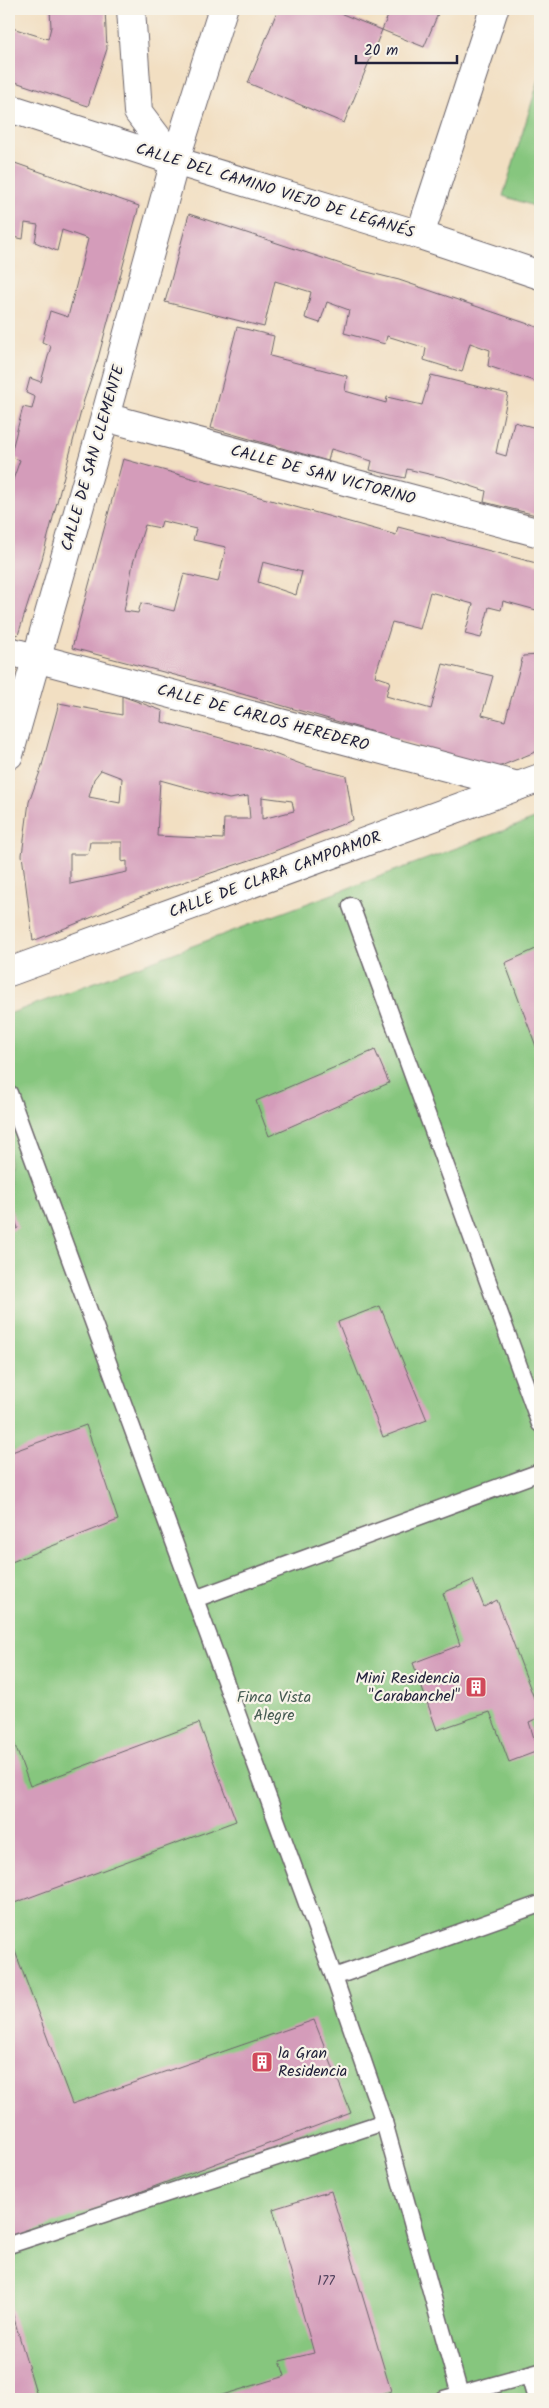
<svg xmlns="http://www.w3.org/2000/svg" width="549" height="2408" font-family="Kalam,sans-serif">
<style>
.green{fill:#86c67e;stroke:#54745c}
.building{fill:#d49cba;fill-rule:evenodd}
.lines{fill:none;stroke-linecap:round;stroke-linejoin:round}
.lane-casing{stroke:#6b646a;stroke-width:19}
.street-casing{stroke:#6b646a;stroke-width:30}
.secondary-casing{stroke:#6b646a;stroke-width:30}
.lane{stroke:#fff;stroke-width:16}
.street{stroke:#fff;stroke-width:28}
.secondary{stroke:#fff;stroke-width:28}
.labels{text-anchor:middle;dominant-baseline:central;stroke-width:4.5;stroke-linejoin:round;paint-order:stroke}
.number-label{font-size:14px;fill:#4e405b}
.street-label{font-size:16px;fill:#22223b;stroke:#f7f3e8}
.poi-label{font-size:16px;fill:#22223b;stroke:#f7f3e8;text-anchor:end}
.park-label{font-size:16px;fill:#455b52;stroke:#f7f3e8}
</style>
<rect width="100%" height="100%" fill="#f7f3e8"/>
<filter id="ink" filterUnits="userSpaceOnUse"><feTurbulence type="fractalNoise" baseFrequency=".02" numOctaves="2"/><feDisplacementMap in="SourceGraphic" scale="10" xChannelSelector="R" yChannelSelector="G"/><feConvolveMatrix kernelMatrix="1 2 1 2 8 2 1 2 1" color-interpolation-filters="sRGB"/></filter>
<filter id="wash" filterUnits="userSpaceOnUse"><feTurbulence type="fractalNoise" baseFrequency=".0096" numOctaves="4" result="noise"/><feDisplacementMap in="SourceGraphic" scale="20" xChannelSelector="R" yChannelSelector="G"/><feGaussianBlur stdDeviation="1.12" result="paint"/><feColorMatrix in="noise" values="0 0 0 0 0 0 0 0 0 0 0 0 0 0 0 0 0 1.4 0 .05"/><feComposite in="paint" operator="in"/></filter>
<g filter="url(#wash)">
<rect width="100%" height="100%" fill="#f2dfc2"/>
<g class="green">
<path d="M540 76V208L503 196Z"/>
<path d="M540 817V2399H9V1014Z"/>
</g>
<g id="blocks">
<g class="building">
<path d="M50 9H105L107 49 88 106 9 80V27L48 39 51 27Z"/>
<path d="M278 9H330L382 30 344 123 248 83Z"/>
<path d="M391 9H440L424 47 382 30Z"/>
<path d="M9 161 139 206 97 362 84 400 41 563 18 635 9 633V520L11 514 9 513V491L20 460 10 457 23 407 32 409 35 397 26 393 30 378 41 382 51 346 42 342 50 311 68 317 88 239 62 230 57 251 35 242 38 225 25 223 23 239 9 236Z"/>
<path d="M189 214 359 270 399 280 540 328V383L488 366 490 350 470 343 462 372 424 360 426 348 387 336 385 344 344 333 349 310 327 302 320 323 305 318 311 292 275 281 264 327 165 302Z"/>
<path d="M237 327 274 336 270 356 347 376 345 391 386 403 387 397 422 405 431 375 508 394 496 453 506 456 514 422 540 429V516L484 502 486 491 446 478 407 469 405 478 370 470 372 461 331 449 328 461 211 428Z"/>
<path d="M123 459 396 535 398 527 540 564V611L503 601 501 610 489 607 481 638 465 634 473 604 430 592 420 629 392 622 375 676 390 681 386 696 431 709 443 664 493 676 482 715 505 721 523 656 540 655V750L491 770 360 728 190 679 72 648ZM162 521 196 529 193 540 226 547 218 582 184 574 174 611 141 603 138 613 124 611 133 563 145 525 160 528ZM263 562 302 572 296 595 258 582Z"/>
<path d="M122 696 163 711 162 722 261 749 306 766 346 776 353 820 262 856 157 891 33 941 22 855 29 802 41 769 59 703 122 715ZM101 770 122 778 120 803 89 797 94 779ZM160 780 229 799 248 796 250 819H224L223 839 157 836ZM262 797 292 801 294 811 262 819ZM90 842H122V862L127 861V872L70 884V854H88Z"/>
<path d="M540 947V1057L505 963Z"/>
<path d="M375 1050 389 1083 269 1136 256 1101Z"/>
<path d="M9 1203 18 1228 9 1232Z"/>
<path d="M380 1306 427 1420 383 1437 338 1322Z"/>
<path d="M86 1425 118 1520 9 1563V1453Z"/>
<path d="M473 1580 484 1607 497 1600 540 1714V1717L529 1722 538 1751 509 1762 490 1712 437 1730 413 1663 460 1645 443 1593Z"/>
<path d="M199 1723 236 1821 9 1905V1729L30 1786Z"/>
<path d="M9 1935 72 2104 314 2020 351 2113 9 2241Z"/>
<path d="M331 2191 391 2391 364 2399H209L285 2376 280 2361 314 2353 273 2209Z"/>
<path d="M9 2302 38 2399H9Z"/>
</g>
</g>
</g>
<g filter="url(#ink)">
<use href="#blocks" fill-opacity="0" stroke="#6b646a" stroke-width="1"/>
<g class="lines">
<g class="lane-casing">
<g id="lane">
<path d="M351 906 540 1424"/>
<path d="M9 1093 334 1977"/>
<path d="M195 1599 540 1472"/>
<path d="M384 2122 460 2395"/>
<path d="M9 2245 384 2122 334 1977 540 1904"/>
<path d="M529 2375 536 2399"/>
<path d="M444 2399 540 2372"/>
</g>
</g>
<g class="street-casing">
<g id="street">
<path d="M131 9 138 112 175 161"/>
<path d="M420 235 494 9"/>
<path d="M105 417 540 533"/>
<path d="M9 651 518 786"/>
<path d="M9 755 105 417 175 161 223 9"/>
<path d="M9 972 540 778"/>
</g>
</g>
<g class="secondary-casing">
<path id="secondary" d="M9 108 175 161 420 235 540 275"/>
</g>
<use href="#lane" class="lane"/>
<use href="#street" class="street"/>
<use href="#secondary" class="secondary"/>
</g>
</g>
<defs>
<g id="building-square" transform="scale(1.125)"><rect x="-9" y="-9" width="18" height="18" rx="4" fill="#d1495b" stroke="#f7f3e8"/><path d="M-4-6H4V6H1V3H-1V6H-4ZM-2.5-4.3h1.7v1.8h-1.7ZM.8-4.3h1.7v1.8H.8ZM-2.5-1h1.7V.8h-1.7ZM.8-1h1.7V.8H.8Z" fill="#fff"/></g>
</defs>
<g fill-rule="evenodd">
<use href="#building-square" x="476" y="1687"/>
<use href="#building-square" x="262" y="2062"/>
</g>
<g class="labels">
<g class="number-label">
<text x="326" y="2281">177</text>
</g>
<g class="street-label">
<text transform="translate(275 191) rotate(17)">CALLE DEL CAMINO VIEJO DE LEGANÉS</text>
<text transform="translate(93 458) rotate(-74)">CALLE DE SAN CLEMENTE</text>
<text transform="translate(323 475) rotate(15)">CALLE DE SAN VICTORINO</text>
<text transform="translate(263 718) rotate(15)">CALLE DE CARLOS HEREDERO</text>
<text transform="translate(275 875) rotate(-20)">CALLE DE CLARA CAMPOAMOR</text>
</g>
<g class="poi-label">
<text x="460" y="1678">Mini Residencia<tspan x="460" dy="18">"Carabanchel"</tspan></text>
<text x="278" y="2053" text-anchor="start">la Gran<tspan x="278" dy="18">Residencia</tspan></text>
</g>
<g class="park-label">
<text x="274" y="1697">Finca Vista<tspan x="274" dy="18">Alegre</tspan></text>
</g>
</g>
<rect width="549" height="2408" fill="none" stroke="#f7f3e8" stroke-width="30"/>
<path d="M356 55v8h101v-8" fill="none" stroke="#22223b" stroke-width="2.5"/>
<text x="364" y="55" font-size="15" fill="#22223b" stroke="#f7f3e8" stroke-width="4" paint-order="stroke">20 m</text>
</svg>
